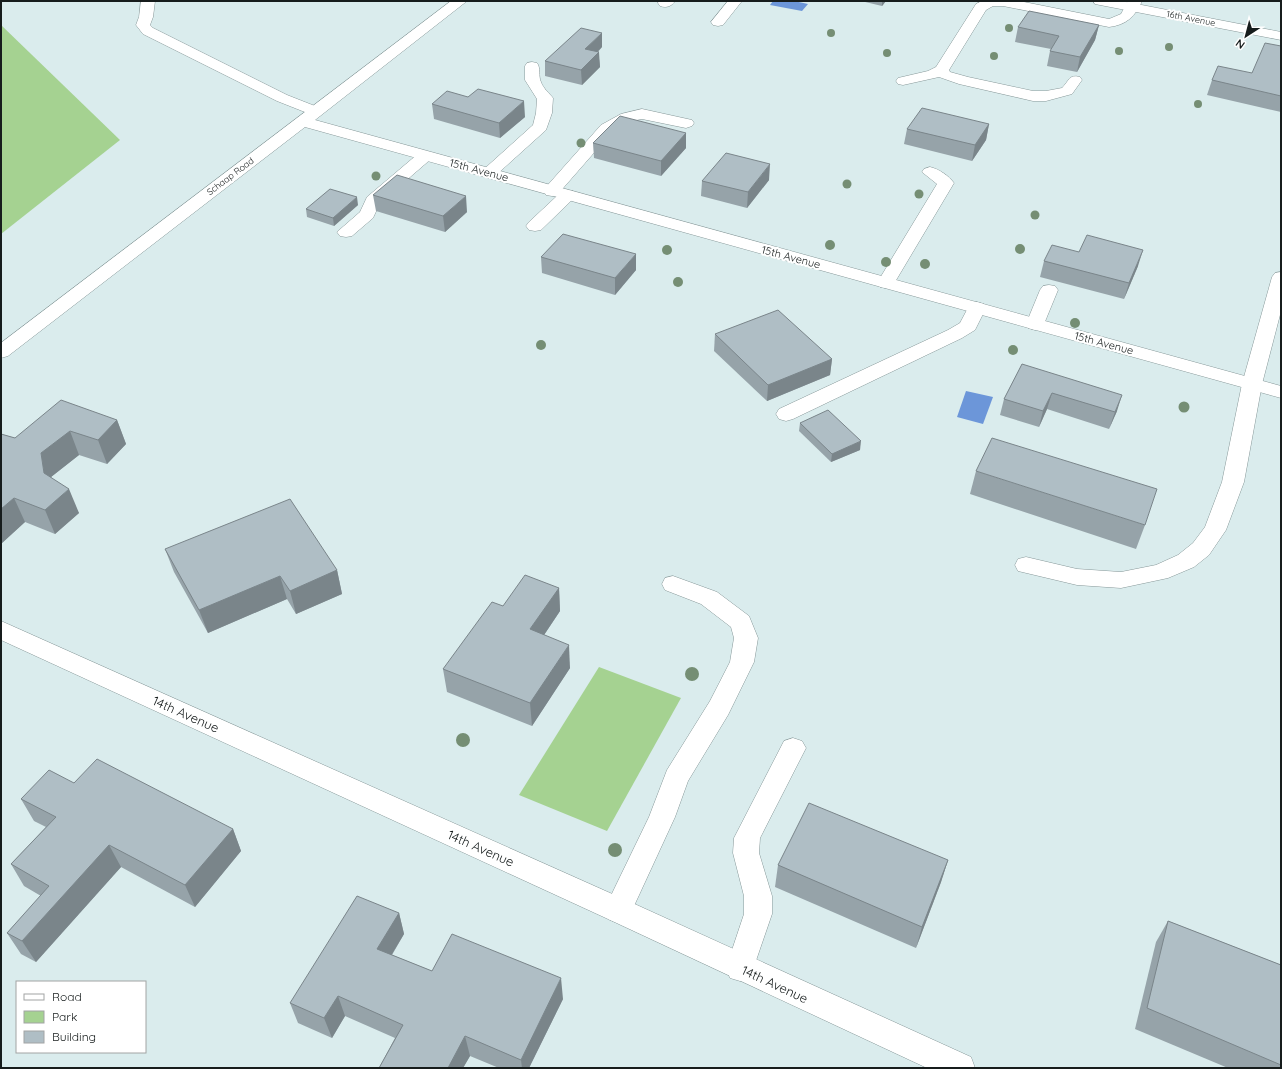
<svg xmlns="http://www.w3.org/2000/svg" width="1282" height="1069" font-family="Quicksand,sans-serif">
<style>
.green{fill:#a5d291}
.water{fill:#6c96d9}
.lines{fill:none;stroke-linecap:round;stroke-linejoin:round}
.lane-casing{stroke:#879899;stroke-width:1}
.street-casing{stroke:#879899;stroke-width:1}
.lane{fill:#fff;fill-rule:evenodd}
.street{fill:#fff;fill-rule:evenodd}
.tree{fill:#758e74}
.wall{fill:#96a3a9}
.shaded-wall{fill:#7a858a}
.building{fill:#afbec5;stroke:#7a858a}
.labels{text-anchor:middle;dominant-baseline:central;stroke-width:4;stroke-linejoin:round;paint-order:stroke}
.far-street-label{font-size:9px;fill:#161c1c;stroke:#fff}
.street-label{font-size:11px;fill:#161c1c;stroke:#fff}
.near-street-label{font-size:13px;fill:#161c1c;stroke:#fff}
</style>
<rect width="100%" height="100%" fill="#daeced"/>
<g class="green">
<path d="M1 25 120 140 1 234Z"/>
<path d="M599 667 681 698 607 831 519 795Z"/>
</g>
<g class="water">
<path d="M773 1H794L808 4 802 11 770 5Z"/>
<path d="M966 391 993 397 983 424 957 417Z"/>
</g>
<g class="lines">
<g class="lane-casing">
<g id="lane">
<path d="M141 1H155L153 17 150 25 153 28 287 95 320 108 323 111 320 114 315 116 277 101 143 34 136 25 139 17Z"/>
<path d="M659 1H675C671 7 666 8 660 6L658 3Z"/>
<path d="M728 1H742L723 25 718 26 713 25 711 22Z"/>
<path d="M982 1H1019L1109 19 1121 14 1128 1H1142C1135 17 1126 25 1109 27L1003 6H993L986 10 949 70 950 72 968 77 1033 91H1046L1062 88C1069 81 1069 74 1080 77L1082 80 1072 94 1046 101H1033L959 84 939 77 903 85 898 84 896 81 898 78 928 71 936 67 976 4Z"/>
<path d="M532 62 537 63C541 68 538 76 541 82 543 88 549 93 553 98L552 113 546 130 495 176 489 178 483 176 481 173 483 170 533 125 536 113 537 99 525 80V66L527 63Z"/>
<path d="M642 109 692 120 694 123 692 126 686 128 642 119 631 121 613 131 558 194C563 190 567 190 573 191L575 195 573 199 541 230 535 231 529 230 526 226 529 222 558 195 552 196 546 195 544 191 546 187 601 125 621 114Z"/>
<path d="M425 151 431 153 433 156 431 159 380 203 373 218 352 236 346 237 340 236 337 232 360 212 367 197 419 153Z"/>
<path d="M930 167C939 169 949 176 954 183L892 287 886 288 880 287 877 283 937 184 922 172 924 169Z"/>
<path d="M1281 272V311L1262 384 1244 482 1226 530 1209 555 1194 567 1168 578 1121 588 1077 585 1018 571 1015 565 1018 559 1026 557 1077 569 1121 572 1156 565 1178 555 1193 543 1205 527 1222 482 1242 384 1272 277 1275 273Z"/>
<path d="M1049 285 1055 286 1058 290 1044 324 1042 328 1035 330 1028 328 1026 324 1040 290 1043 286Z"/>
<path d="M977 302 984 304 986 308 975 330 962 338 793 419 786 421 779 419 776 414 779 409 948 330 960 323 970 304Z"/>
<path d="M673 576 717 592 749 616 758 638 754 662 728 715 688 781 675 817 628 919 618 923 608 919 604 910 649 817 667 770 710 701 730 662 734 638 731 627 701 604 665 590 662 584 665 578Z"/>
<path d="M793 738 802 741 806 748 760 838 759 853 772 896V914L750 978 740 981 730 978 726 968 744 914V896L733 853 734 838 784 741Z"/>
</g>
</g>
<g class="street-casing">
<g id="street">
<path d="M451 1H467L315 120 1281 386V398L305 127 8 356 1 358V343Z"/>
<path d="M1093 1H1121L1281 32V40L1100 5 1095 4Z"/>
<path d="M1 621 628 901 971 1057 975 1068H927L608 919 1 640Z"/>
</g>
</g>
<use href="#lane" class="lane"/>
<use href="#street" class="street"/>
</g>
<g class="tree">
<circle cx="1009" cy="28" r="4"/>
<circle cx="831" cy="33" r="4"/>
<circle cx="1169" cy="47" r="4"/>
<circle cx="1119" cy="51" r="4"/>
<circle cx="887" cy="53" r="4"/>
<circle cx="994" cy="56" r="4"/>
<circle cx="1198" cy="104" r="4"/>
<circle cx="581" cy="143" r="4.5"/>
<circle cx="376" cy="176" r="4.5"/>
<circle cx="847" cy="184" r="4.5"/>
<circle cx="919" cy="194" r="4.5"/>
<circle cx="1035" cy="215" r="4.5"/>
<circle cx="830" cy="245" r="5"/>
<circle cx="1020" cy="249" r="5"/>
<circle cx="667" cy="250" r="5"/>
<circle cx="886" cy="262" r="5"/>
<circle cx="925" cy="264" r="5"/>
<circle cx="678" cy="282" r="5"/>
<circle cx="1075" cy="323" r="5"/>
<circle cx="541" cy="345" r="5"/>
<circle cx="1013" cy="350" r="5"/>
<circle cx="1184" cy="407" r="5.5"/>
<circle cx="692" cy="674" r="7"/>
<circle cx="463" cy="740" r="7"/>
<circle cx="615" cy="850" r="7"/>
</g>
<g class="wall">
<path d="M861 1H886L882 6Z"/>
<path d="M1099 25 1095 40 1077 72 1047 66 1050 51 1051 49 1015 42 1018 27Z"/>
<path d="M1281 46V112L1207 95 1212 80 1252 73Z"/>
<path d="M602 47 598 52 600 67 582 85 545 76V61Z"/>
<path d="M432 104 525 117 500 138 434 119Z"/>
<path d="M989 124 986 140 972 161 904 144 907 129Z"/>
<path d="M686 133V148L661 176 594 158 593 143Z"/>
<path d="M769 180 747 208 701 196 702 181Z"/>
<path d="M373 195 467 212 445 232 376 211Z"/>
<path d="M358 205 334 226 307 217 306 209Z"/>
<path d="M1079 252 1138 266 1124 299 1040 277 1044 261Z"/>
<path d="M541 257 636 270 615 295 542 273Z"/>
<path d="M715 334 832 359 830 375 767 401 714 351Z"/>
<path d="M1022 364 1117 411 1109 429 1047 409 1039 427 1000 415 1004 399Z"/>
<path d="M117 420 126 444 107 464 79 455 51 477 79 513 55 534 25 522 2 543 1 542V434L15 438Z"/>
<path d="M800 423 860 450 831 462 799 431Z"/>
<path d="M976 471 1145 525 1136 549 970 494Z"/>
<path d="M165 549 337 570 342 594 296 614 287 599 208 633 174 572Z"/>
<path d="M559 588 560 611 544 635 570 668 532 726 447 692 443 669 503 606Z"/>
<path d="M74 783 233 829 241 851 195 907 121 867 36 962 21 954 7 933 41 896 24 886 11 864 46 827 34 821 21 799Z"/>
<path d="M948 860 941 882 916 948 775 887 778 865Z"/>
<path d="M399 913 404 934 392 955 432 971 563 999 529 1068H499L470 1056 463 1068H379L395 1038 345 1016 332 1038 298 1023 290 1003Z"/>
<path d="M1168 921 1281 965V1068H1228L1135 1029 1156 942Z"/>
</g>
<g class="shaded-wall">
<path d="M882 1H886L882 6Z"/>
<path d="M1099 25 1095 40 1077 72 1080 57Z"/>
<path d="M602 33V47L585 64V49Z"/>
<path d="M599 52 600 67 582 85 581 70Z"/>
<path d="M524 101 525 117 500 138 499 123Z"/>
<path d="M989 124 986 140 972 161 975 145Z"/>
<path d="M686 133V148L661 176V161Z"/>
<path d="M770 164 769 180 747 208 748 192Z"/>
<path d="M466 196 467 212 445 232 443 216Z"/>
<path d="M357 197 358 205 334 226 333 218Z"/>
<path d="M1143 250 1138 266 1124 299 1129 283Z"/>
<path d="M636 254V270L615 295V278Z"/>
<path d="M832 359 830 375 767 401 768 385Z"/>
<path d="M1052 393 1047 409 1039 427 1043 411Z"/>
<path d="M1122 395 1117 411 1109 429 1115 412Z"/>
<path d="M117 420 126 444 107 464 98 440Z"/>
<path d="M70 431 79 455 51 477 54 497 44 473 41 453Z"/>
<path d="M861 441 860 450 831 462 832 454Z"/>
<path d="M69 489 79 513 55 534 45 510Z"/>
<path d="M14 498 25 522 2 543 1 541V509Z"/>
<path d="M337 570 342 594 296 614 290 591Z"/>
<path d="M280 576 287 599 208 633 199 610Z"/>
<path d="M559 588 560 611 532 653 530 629Z"/>
<path d="M569 645 570 668 532 726 530 703Z"/>
<path d="M233 829 241 851 195 907 185 885Z"/>
<path d="M109 845 121 867 36 962 22 941Z"/>
<path d="M948 860 941 882 916 948 922 927Z"/>
<path d="M399 913 404 934 383 969 377 949Z"/>
<path d="M561 978 563 999 529 1068H522L521 1060Z"/>
<path d="M338 996 345 1016 332 1038 324 1018Z"/>
<path d="M465 1036 470 1056 463 1068H448Z"/>
</g>
<g class="building">
<path d="M1029 11 1099 25 1080 57 1050 51 1059 36 1018 27Z"/>
<path d="M581 28 602 33 585 49 599 52 581 70 545 61Z"/>
<path d="M1265 43 1281 46V96L1212 80 1218 66 1252 73Z"/>
<path d="M478 89 524 101 499 123 432 104 447 91 468 97Z"/>
<path d="M922 108 989 124 975 145 907 129Z"/>
<path d="M620 116 686 133 661 161 593 143Z"/>
<path d="M726 153 770 164 748 192 702 181Z"/>
<path d="M397 175 466 196 443 216 373 195Z"/>
<path d="M330 189 357 197 333 218 306 209Z"/>
<path d="M563 234 636 254 615 278 541 257Z"/>
<path d="M1087 235 1143 250 1129 283 1044 261 1052 245 1079 252Z"/>
<path d="M778 310 832 359 768 385 715 334Z"/>
<path d="M1022 364 1122 395 1115 412 1052 393 1043 411 1004 399Z"/>
<path d="M61 400 117 420 98 440 70 431 41 453 44 473 69 489 45 510 14 498 1 509V434L15 438Z"/>
<path d="M828 410 861 441 832 454 800 423Z"/>
<path d="M992 438 1157 489 1145 525 976 471Z"/>
<path d="M290 499 337 570 290 591 280 576 199 610 165 549Z"/>
<path d="M525 575 559 588 530 629 569 645 530 703 443 669 492 602 503 606Z"/>
<path d="M97 759 233 829 185 885 109 845 22 941 7 933 49 886 11 864 56 817 21 799 49 770 74 783Z"/>
<path d="M809 803 948 860 922 927 778 865Z"/>
<path d="M357 896 399 913 377 949 432 971 452 934 561 978 521 1060 465 1036 448 1068H379L403 1025 338 996 324 1018 290 1003Z"/>
<path d="M1168 921 1281 965V1065L1147 1008Z"/>
</g>
<g class="labels">
<g class="far-street-label">
<text transform="translate(1191 18) rotate(11)">16th Avenue</text>
<text transform="translate(230 176) rotate(-37)">Schaap Road</text>
</g>
<g class="street-label">
<text transform="translate(479 170) rotate(15)">15th Avenue</text>
<text transform="translate(791 257) rotate(15)">15th Avenue</text>
<text transform="translate(1104 343) rotate(15)">15th Avenue</text>
</g>
<g class="near-street-label">
<text transform="translate(186 714) rotate(24)">14th Avenue</text>
<text transform="translate(481 848) rotate(24)">14th Avenue</text>
<text transform="translate(775 984) rotate(25)">14th Avenue</text>
</g>
</g>
<rect width="1282" height="1069" fill="none" stroke="#161c1c" stroke-width="4"/>
<rect x="16" y="981" width="130" height="72" fill="#ffffff" stroke="#a2a4a4"/>
<rect x="24" y="994" width="20" height="6" fill="#ffffff" stroke="#a2a4a4"/>
<text x="52" y="1001" font-size="12" fill="#161c1c">Road</text>
<rect x="24" y="1011" width="20" height="12" fill="#a5d291" stroke="#a2a4a4"/>
<text x="52" y="1021" font-size="12" fill="#161c1c">Park</text>
<rect x="24" y="1031" width="20" height="12" fill="#afbec5" stroke="#a2a4a4"/>
<text x="52" y="1041" font-size="12" fill="#161c1c">Building</text>
<g transform="translate(1246 36) rotate(216)" stroke="#ffffff" stroke-width="3" paint-order="stroke">
<path d="M0-3L7 15L0 10L-7 15Z" fill="#161c1c"/>
<text y="-6" font-size="11" font-weight="bold" text-anchor="middle" fill="#161c1c">N</text>
</g>
</svg>
